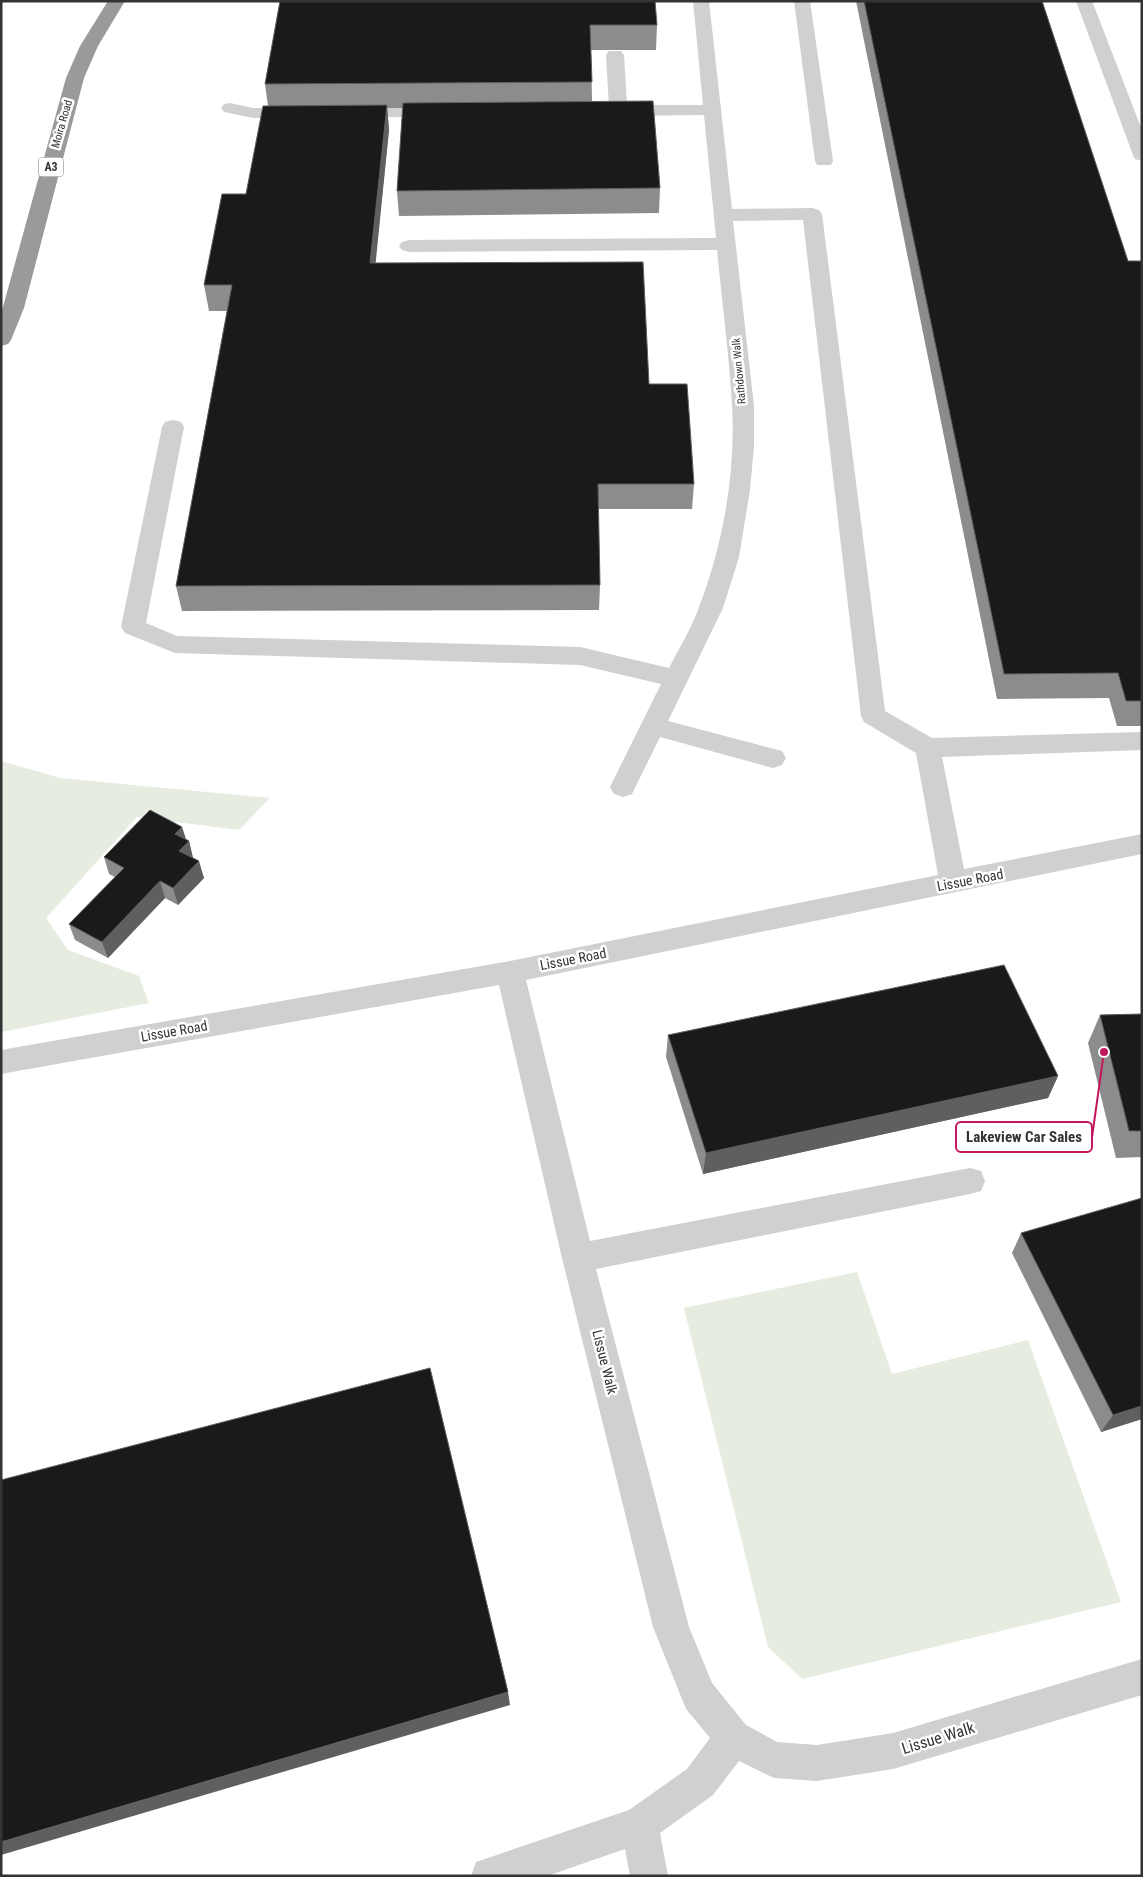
<svg xmlns="http://www.w3.org/2000/svg" width="1143" height="1877" font-family="'Roboto Condensed',sans-serif">
<style>
.green{fill:#e6ecdf}
.lines{fill:none;stroke-linecap:round;stroke-linejoin:round}
.minor{fill:#d0d0d0;fill-rule:evenodd}
.highway{fill:#9a9a9a;fill-rule:evenodd}
.wall{fill:#8c8c8c}
.shaded-wall{fill:#5f5f5f}
.building{fill:#1a1a1a;stroke:#5f5f5f}
.labels{text-anchor:middle;dominant-baseline:central;stroke-width:5;stroke-linejoin:round;paint-order:stroke}
.far-street-label{font-size:11px;fill:#333;stroke:#fff}
.shield{fill:#fff;stroke:#707070;stroke-width:1}
.shield-label{font-size:12px;font-weight:bold;fill:#333}
.street-label{font-size:14px;fill:#333;stroke:#fff}
.near-street-label{font-size:16px;fill:#333;stroke:#fff}
.leader{fill:none;stroke:#c2185b;stroke-width:2}
.callout-dot{fill:#c2185b;stroke:#fff;stroke-width:2}
.callout{fill:#fff;stroke:#c2185b;stroke-width:2}
.callout-label{font-size:15px;text-anchor:middle;font-weight:bold;fill:#333}
</style>
<rect width="100%" height="100%" fill="#fff"/>
<g class="green">
<path d="M1 761 60 778 270 798 239 830 137 817 46 918 68 950 139 976 149 1003 1 1032Z"/>
<path d="M857 1272 892 1374 1028 1340 1121 1602 802 1679 768 1647 684 1308Z"/>
</g>
<g class="lines">
<g class="minor">
<path d="M693 1H709L732 209 812 208 819 210 822 214 885 711 932 738 1142 732V750L942 757 964 869 1142 834V854L526 980 590 1241 970 1168 981 1171 985 1181 981 1191 970 1194 596 1269 689 1627 712 1683 746 1725 777 1742 817 1745 893 1733 1142 1659V1695L893 1769 817 1781 774 1778 739 1761 713 1795 660 1833 668 1876H630L625 1849 547 1876H471L476 1862 629 1810 687 1769 710 1738 686 1709 653 1627 562 1258 499 985 1 1074V1050L510 961 938 875 916 753 864 722 861 716 803 220 733 221 754 406V446L750 490 739 557 723 608 668 721 782 751 786 758 782 765 773 768 660 737 632 794 623 797 614 794 610 787 661 684 580 665 175 653 125 633 121 627 162 427 165 422 173 420 181 422 184 427 146 623 177 636 580 647 669 668C679 648 692 628 699 607 723 545 736 472 732 405 729 353 722 302 717 250L409 252 402 250 399 246 402 242 409 240 716 238 704 115 616 116 610 115 607 111 609 108 606 55 609 51H621L624 55 627 105H703Z"/>
<path d="M794 1H810L833 161 831 165H817L815 161Z"/>
<path d="M1076 1H1092L1142 130V161L1135 159 1133 155Z"/>
<path d="M230 103 253 108H298L304 109 307 113 304 117 298 118H253L224 112 221 108 224 104Z"/>
<path d="M440 107 446 108 449 112 446 116 351 118 345 117 342 113 345 109 351 108Z"/>
</g>
<path class="highway" d="M108 1H125L98 46 84 78 24 308 11 340 8 344 1 346V314L66 78 80 46Z"/>
</g>
<g class="wall">
<path d="M280 1 657 25 656 50H591L592 101 660 188 659 213 399 216 397 191 403 108H387L389 130 375 263 649 384 694 484 692 509H598L600 585 599 610 182 611 176 586 227 311H209L204 285 246 194 268 106 265 84Z"/>
<path d="M856 1H1042L1128 261H1142V726H1117L1109 698 997 699Z"/>
<path d="M182 827 186 839 189 841 193 858 204 878 178 905 165 898 108 958 75 940 69 924 115 877 109 874 104 857Z"/>
<path d="M1142 1014V1157L1116 1158 1088 1043 1100 1015Z"/>
<path d="M668 1035 1058 1076 1048 1098 703 1174 666 1057Z"/>
<path d="M1021 1233 1142 1419 1101 1432 1012 1253Z"/>
</g>
<g class="shaded-wall">
<path d="M387 105 389 130 373 289 370 263Z"/>
<path d="M182 827 187 843 189 841 193 858 184 868 175 834Z"/>
<path d="M199 861 204 878 178 905 173 888Z"/>
<path d="M160 881 165 898 108 958 102 942Z"/>
<path d="M1058 1076 1048 1098 703 1174 706 1153Z"/>
<path d="M1142 1406V1419L1101 1432 1113 1415Z"/>
<path d="M508 1692 510 1705 1 1855V1842Z"/>
</g>
<g class="building">
<path d="M280 1H655L657 25H590L592 82 265 84Z"/>
<path d="M864 1H1042L1128 261H1142V328H1141L1142 331V701H1126L1118 673 1004 674Z"/>
<path d="M653 101 660 188 397 191 403 103Z"/>
<path d="M387 105 370 263 643 262 649 384H687L694 484H598L600 585 176 586 232 285H204L222 194H246L263 106Z"/>
<path d="M150 810 182 827 175 834 189 841 179 851 199 861 173 888 160 881 102 942 69 924 124 868 104 857Z"/>
<path d="M1004 965 1058 1076 706 1153 668 1035Z"/>
<path d="M1142 1014V1131H1129L1100 1015Z"/>
<path d="M1142 1198V1406L1113 1415 1021 1233Z"/>
<path d="M430 1368 508 1692 1 1842V1480Z"/>
</g>
<g class="labels">
<g class="far-street-label">
<text transform="translate(62 124) rotate(-74)">Moira Road</text>
<text transform="translate(739 371) rotate(-95)">Rathdown Walk</text>
</g>
<rect class="shield" x="38.5" y="157.5" width="25" height="19" rx="4"/>
<g class="shield-label">
<text x="51" y="167">A3</text>
</g>
<g class="street-label">
<text transform="translate(970 880) rotate(-11)">Lissue Road</text>
<text transform="translate(573 959) rotate(-11)">Lissue Road</text>
<text transform="translate(174 1031) rotate(-10)">Lissue Road</text>
<text transform="translate(605 1362) rotate(76)">Lissue Walk</text>
</g>
<g class="near-street-label">
<text transform="translate(938 1738) rotate(-17)">Lissue Walk</text>
</g>
</g>
<path class="leader" d="M1104 1052L1092 1137"/>
<circle class="callout-dot" cx="1104" cy="1052" r="5"/>
<rect class="callout" x="956" y="1122" width="136" height="30" rx="5"/>
<g class="callout-label">
<text x="1024" y="1142">Lakeview Car Sales</text>
</g>
<rect width="1143" height="1877" fill="none" stroke="#333333" stroke-width="5"/>
</svg>
